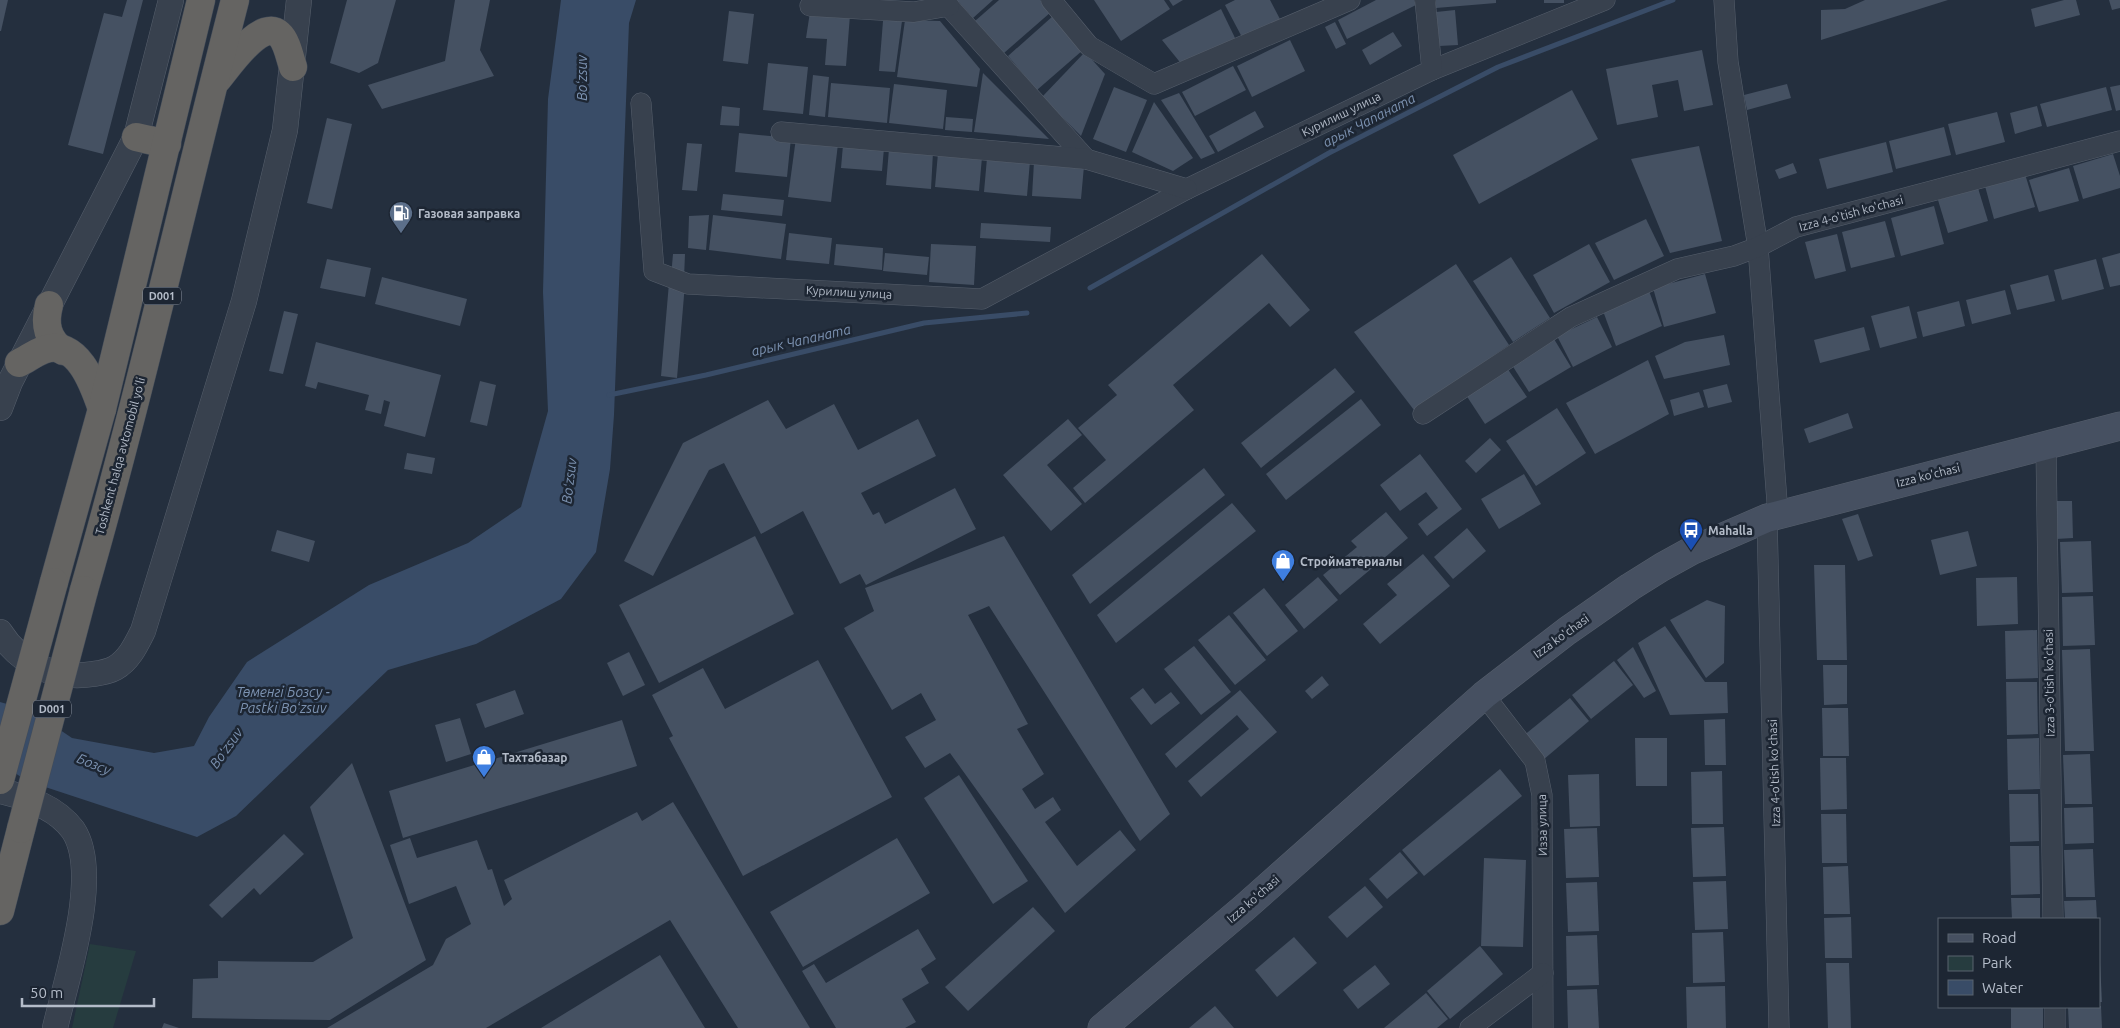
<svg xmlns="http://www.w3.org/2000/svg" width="2120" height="1028" font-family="Ubuntu,sans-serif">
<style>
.green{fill:#263c3f}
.water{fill:#394c67}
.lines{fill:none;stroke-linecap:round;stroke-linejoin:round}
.stream{stroke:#394c67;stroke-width:5}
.building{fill:#455162}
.minor-casing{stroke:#565f6c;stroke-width:21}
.tertiary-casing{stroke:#565f6c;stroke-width:26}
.secondary-casing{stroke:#565f6c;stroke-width:29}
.trunk-casing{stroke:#434c59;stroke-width:29}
.minor{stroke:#38414e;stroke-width:20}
.tertiary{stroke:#38414e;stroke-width:25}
.secondary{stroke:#465061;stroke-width:28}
.trunk{stroke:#656462;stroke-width:28}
.trunk-bridge-casing{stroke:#434c59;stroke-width:29;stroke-linecap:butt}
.trunk-bridge{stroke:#656462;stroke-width:28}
.labels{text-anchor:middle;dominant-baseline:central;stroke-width:5;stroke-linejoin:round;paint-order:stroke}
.shield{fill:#1d2633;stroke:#878f9c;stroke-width:1}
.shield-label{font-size:11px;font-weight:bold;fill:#b4bcc9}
.street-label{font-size:12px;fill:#b4bcc9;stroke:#1d2633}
.poi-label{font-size:12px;font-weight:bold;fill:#b4bcc9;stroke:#1d2633;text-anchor:start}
.water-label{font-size:14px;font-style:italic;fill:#7c92b1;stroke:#1d2633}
</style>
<rect width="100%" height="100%" fill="#242f3e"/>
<path class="green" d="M90 944 136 951 113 1028H72Z"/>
<path class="water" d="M561 0H636L629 23 614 415 610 469 596 552 561 599 476 644 388 670 236 816 197 837 27 781 0 763V702L32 711 72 738 154 753 194 746 209 717 247 662 369 585 468 543 521 507 548 411 543 292 548 99Z"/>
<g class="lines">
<g class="stream">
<path d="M1090 288 1329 153 1498 67 1673 0"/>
<path d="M609 395 706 375 924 323 1027 313"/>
</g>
</g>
<g class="building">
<path d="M0 0H8L1 31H0Z"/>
<path d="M127 0H143L103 154 68 145 104 13 122 17Z"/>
<path d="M347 0H396L378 63 359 73 330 63Z"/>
<path d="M455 0H490L480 50 494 76 382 109 368 85 445 61Z"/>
<path d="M957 0H993L973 18Z"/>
<path d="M999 0H1040L1051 12 1004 53 975 21Z"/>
<path d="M1094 0H1164L1170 9 1121 41Z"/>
<path d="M1169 0H1183L1173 6Z"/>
<path d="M1235 0H1270L1281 21 1244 41 1225 5Z"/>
<path d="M1376 0H1414L1416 5 1347 39 1338 20Z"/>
<path d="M1436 0H1496V3L1436 8Z"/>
<rect x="1544" y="0" width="20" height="3"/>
<path d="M1865 0H1948L1821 40V10L1845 9Z"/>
<path d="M2064 0H2076L2080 15 2035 27 2031 9Z"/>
<path d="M2109 0H2120V8L2112 10Z"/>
<path d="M1221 9 1237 42 1183 66 1162 40Z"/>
<path d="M1455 10 1458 45 1439 46 1436 12Z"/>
<path d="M729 11 754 14 748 64 723 61Z"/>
<path d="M810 12 850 15 846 66 825 65 827 39 806 38Z"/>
<path d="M1053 16 1083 50 1037 90 1008 56Z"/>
<path d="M905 20 940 21 980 69 977 87 897 77Z"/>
<path d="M883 21H902L895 72 879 71Z"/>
<path d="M1335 22 1346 44 1336 49 1325 27Z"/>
<path d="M1393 32 1402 46 1370 65 1362 50Z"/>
<path d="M1290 40 1305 71 1252 97 1237 66Z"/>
<path d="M1702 50 1713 105 1684 111 1678 80 1652 85 1658 117 1617 125 1606 69Z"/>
<path d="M1085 52 1105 74 1081 136 1042 97Z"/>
<path d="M768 63 808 67 803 114 763 110Z"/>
<path d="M1233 66 1246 90 1195 116 1182 92Z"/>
<path d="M983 73 1049 139 974 132Z"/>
<path d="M813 75 829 77 825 117 809 115Z"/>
<path d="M831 83 890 88 887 123 828 117Z"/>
<path d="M894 84 947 90 943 129 889 123Z"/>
<path d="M1787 84 1791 98 1747 110 1744 95Z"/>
<path d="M2120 85V110L2116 111 2110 87Z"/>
<path d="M1114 87 1147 100 1126 152 1093 139Z"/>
<path d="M2106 87 2112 110 2047 127 2040 104Z"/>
<path d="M1572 90 1598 139 1479 204 1453 155Z"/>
<path d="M1179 93 1215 153 1201 159 1161 100Z"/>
<path d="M1154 102 1193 158 1173 171 1132 152Z"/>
<path d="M722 106 740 108 739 126 720 125Z"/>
<path d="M2037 106 2042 126 2015 134 2010 113Z"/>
<path d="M1255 111 1264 127 1218 152 1209 136Z"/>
<path d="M1997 112 2005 142 1956 155 1948 124Z"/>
<path d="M946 117 973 119 972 132 945 130Z"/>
<path d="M327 118 352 124 332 209 307 203Z"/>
<path d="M1944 127 1951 155 1896 169 1889 141Z"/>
<path d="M739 133 791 138 787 177 735 172Z"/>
<path d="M796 138 838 144 831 202 788 197Z"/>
<path d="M1886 142 1893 172 1827 189 1819 159Z"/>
<path d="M687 143 702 144 697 191 682 190Z"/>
<path d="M843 145 884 148 882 171 841 168Z"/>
<path d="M1699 146 1722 241 1670 253 1631 159Z"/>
<path d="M889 149 933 152 931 189 886 185Z"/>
<path d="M938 153 982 157 979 191 935 187Z"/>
<path d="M2113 154 2120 176V188L2083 199 2073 166Z"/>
<path d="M987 158 1030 161 1027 196 984 192Z"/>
<path d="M1034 162 1084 166 1081 199 1032 196Z"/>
<path d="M1793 163 1797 173 1779 179 1775 170Z"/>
<path d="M2069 168 2079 201 2039 212 2029 180Z"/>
<path d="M2025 174 2035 207 1994 219 1985 186Z"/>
<path d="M1978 188 1988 221 1948 233 1938 200Z"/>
<path d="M723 194 784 200 782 216 721 210Z"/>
<path d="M1934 206 1944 244 1901 256 1891 218Z"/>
<path d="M709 215 706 250 688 248 689 216Z"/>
<path d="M713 215 786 224 781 259 709 250Z"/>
<path d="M1646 219 1664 256 1614 280 1595 243Z"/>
<path d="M1885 221 1895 257 1851 268 1842 232Z"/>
<path d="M981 223 1051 227 1050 242 980 238Z"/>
<path d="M789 233 832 238 829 264 786 260Z"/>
<path d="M1837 234 1846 271 1815 279 1805 242Z"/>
<path d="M836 244 883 248 882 270 834 265Z"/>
<path d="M931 244 976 246 974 285 929 282Z"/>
<path d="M1589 244 1610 282 1554 313 1533 275Z"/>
<path d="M885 253 929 257 927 275 883 271Z"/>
<path d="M2120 253V285L2110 287 2102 258Z"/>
<path d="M673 254H685L684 278 671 277Z"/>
<path d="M1262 254 1310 310 1290 327 1269 303 1173 385 1194 410 1085 503 1073 488 1106 460 1078 428 1117 395 1108 385Z"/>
<path d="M1511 257 1550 318 1513 342 1473 281Z"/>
<path d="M327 259 371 268 365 297 320 288Z"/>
<path d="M2096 259 2104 289 2062 300 2054 270Z"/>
<path d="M1456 264 1509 345 1414 410 1354 332Z"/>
<path d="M1705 274 1716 313 1664 327 1653 288Z"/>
<path d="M2048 275 2055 301 2017 310 2010 285Z"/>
<path d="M382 277 467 299 460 326 375 304Z"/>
<path d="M669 283 685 284 677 378 661 376Z"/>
<path d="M2005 290 2011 314 1972 324 1966 300Z"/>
<path d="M1649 291 1662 326 1616 346 1603 311Z"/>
<path d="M1959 301 1965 326 1923 337 1917 312Z"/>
<path d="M1909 306 1917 338 1880 348 1871 316Z"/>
<path d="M284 311 298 314 283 374 269 371Z"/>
<path d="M1597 317 1612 347 1573 367 1557 336Z"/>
<path d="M1864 327 1870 350 1820 363 1814 340Z"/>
<path d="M1724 335 1730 365 1664 379 1655 356 1685 342Z"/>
<path d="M1554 339 1571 367 1529 392 1512 365Z"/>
<path d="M316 342 441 375 425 437 384 426 390 402 384 400 381 414 365 410 369 395 318 382 316 389 305 386Z"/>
<path d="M1648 360 1669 414 1595 454 1566 403Z"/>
<path d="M1335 368 1355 392 1261 468 1241 443Z"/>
<path d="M1507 368 1527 397 1485 424 1466 395Z"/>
<path d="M480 381 496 385 487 426 470 422Z"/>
<path d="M1727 384 1732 402 1708 408 1703 390Z"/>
<path d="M1699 392 1704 407 1674 416 1670 400Z"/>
<path d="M1361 399 1381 425 1286 500 1266 474Z"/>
<path d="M768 400 786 429 834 404 858 450 918 419 936 456 861 493 873 515 879 512 885 524 955 488 976 529 866 585 860 574 840 584 803 511 761 534 724 463 709 470 653 576 624 561 683 443Z"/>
<path d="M1557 408 1586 453 1536 486 1506 441Z"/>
<path d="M1848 413 1853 428 1809 443 1804 429Z"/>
<path d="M1068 419 1082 435 1047 465 1082 504 1051 531 1003 475Z"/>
<path d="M1490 438 1501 450 1476 473 1465 461Z"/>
<path d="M407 453 435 458 432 474 404 469Z"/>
<path d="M1420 454 1462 509 1427 536 1418 524 1438 508 1426 492 1400 511 1380 485Z"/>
<path d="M1204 468 1225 495 1090 604 1072 575Z"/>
<path d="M1524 474 1541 504 1499 529 1481 499Z"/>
<path d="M2055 501H2072L2073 538 2056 539Z"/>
<path d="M1232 503 1256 531 1116 643 1097 615Z"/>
<path d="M1386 512 1408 538 1340 595 1323 575 1357 547 1351 541Z"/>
<path d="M1858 514 1873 556 1858 561 1842 519Z"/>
<path d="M1467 528 1486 551 1453 579 1434 557Z"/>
<path d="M277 530 315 541 309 562 271 551Z"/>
<path d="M1968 531 1977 566 1940 575 1931 540Z"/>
<path d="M755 536 794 614 659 683 619 605Z"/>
<path d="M1004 536 1170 814 1140 841 989 606 968 615 1028 724 1017 729 1044 774 1022 789 1035 809 1053 797 1061 810 1045 822 1077 866 1120 830 1136 850 1065 913 950 753 925 768 905 737 936 720 921 693 892 710 844 628 874 611 865 588Z"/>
<path d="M2091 541 2093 592 2062 593 2060 542Z"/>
<path d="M1423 554 1450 586 1380 644 1363 624 1397 595 1387 584Z"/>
<path d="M1814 565H1845L1847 660H1817Z"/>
<path d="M1318 577 1338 600 1304 629 1285 605Z"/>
<path d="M2017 577 2018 624 1977 626 1976 578Z"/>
<path d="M1264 588 1298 631 1267 656 1233 613Z"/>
<path d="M2093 596 2095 645 2063 646 2062 597Z"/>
<path d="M1707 600 1725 606 1724 663 1706 678 1670 620Z"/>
<path d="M1229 615 1266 660 1235 685 1198 640Z"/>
<path d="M1665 626 1705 682H1727L1728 713 1670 715 1638 643Z"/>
<path d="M2037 630 2038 678 2006 679 2005 631Z"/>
<path d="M1194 646 1231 692 1201 715 1164 669Z"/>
<path d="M1633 647 1656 691 1644 698 1617 660Z"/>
<path d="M2090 649 2094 751H2065L2062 650Z"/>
<path d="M629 652 645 685 623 696 607 663Z"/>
<path d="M818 660 892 797 743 876 669 738 673 736 652 695 703 668 725 709Z"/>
<path d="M1614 661 1633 685 1591 719 1572 695Z"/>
<path d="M1823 665H1847V704L1824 705Z"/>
<path d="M1322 676 1329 685 1312 699 1305 691Z"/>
<path d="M2006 682H2037L2038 734 2007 735Z"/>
<path d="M1143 688 1155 704 1171 692 1180 703 1151 725 1130 698Z"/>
<path d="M515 690 524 714 485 728 476 704Z"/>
<path d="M1240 690 1277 732 1201 797 1188 781 1249 729 1237 715 1176 768 1165 754Z"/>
<path d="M1570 698 1589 721 1543 760 1523 736Z"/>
<path d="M1822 708H1848L1849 756H1823Z"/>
<path d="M460 718 471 754 446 762 435 725Z"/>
<path d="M1725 719 1726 765H1705L1704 720Z"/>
<path d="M622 720 637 766 403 838 389 791Z"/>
<path d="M1635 738H1667V786H1636Z"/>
<path d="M2039 738 2040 789 2008 790 2007 739Z"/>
<path d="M2090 754 2092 804H2065L2063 755Z"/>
<path d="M1820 758H1846L1847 809 1821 810Z"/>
<path d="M352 763 426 960 330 1020 192 1018 193 979 218 978V961L313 962 353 938 310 807Z"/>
<path d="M1500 769 1522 796 1424 876 1402 850Z"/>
<path d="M1722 771 1723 824H1692L1691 772Z"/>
<path d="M1599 774 1600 826 1570 827 1568 775Z"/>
<path d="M959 775 1028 881 993 904 924 798Z"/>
<path d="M2009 794H2038L2039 841 2010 842Z"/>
<path d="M673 802 810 1028H738L670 920 486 1028H327L433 965 446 939 471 924 456 886 409 904 390 845 410 838 417 858 477 840 488 870 492 869 504 906 512 899 504 880 637 812 642 821Z"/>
<path d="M2093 807 2094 843 2065 844 2064 808Z"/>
<path d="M1821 814H1846L1847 863H1822Z"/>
<path d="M1724 827 1726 876 1693 877 1691 828Z"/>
<path d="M1597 828 1599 877 1566 878 1564 829Z"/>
<path d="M284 834 304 854 260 895 254 888 222 918 209 905Z"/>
<path d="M897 838 930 893 803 967 770 912Z"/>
<path d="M2010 846H2039L2040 894 2011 895Z"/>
<path d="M2093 849 2095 897H2066L2064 850Z"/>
<path d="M1400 852 1418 873 1387 899 1369 879Z"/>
<path d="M1484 858 1526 860 1523 947 1481 946Z"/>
<path d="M1848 866 1850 914H1824L1823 867Z"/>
<path d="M1726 881 1728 929 1695 930 1693 882Z"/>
<path d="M1597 882 1599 931 1568 932 1566 883Z"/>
<path d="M1365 886 1383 907 1347 938 1328 917Z"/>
<path d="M2011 898H2040V919H2012Z"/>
<path d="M2096 900 2097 919H2065L2064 901Z"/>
<path d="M1033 907 1055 931 968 1011 945 987Z"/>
<path d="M1851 917 1852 958H1825L1824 918Z"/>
<path d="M918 929 936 959 921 969 929 983 902 999 916 1022 905 1028H836L802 971 814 964 826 983Z"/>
<path d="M1723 932 1725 982 1693 983 1692 933Z"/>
<path d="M1597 935 1599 985 1567 986 1566 936Z"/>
<path d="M1294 937 1317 963 1277 997 1255 970Z"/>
<path d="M1480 946 1503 974 1450 1019 1427 991Z"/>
<path d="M660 955 705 1028H541Z"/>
<path d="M2099 962H2100L2102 1002H2099Z"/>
<path d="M1826 963H1849L1851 1028H1828Z"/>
<path d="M1375 965 1390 984 1358 1009 1343 990Z"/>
<path d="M1725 986 1726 1028H1687L1686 987Z"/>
<path d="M1597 989 1599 1028H1568L1567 990Z"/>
<path d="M1426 993 1448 1019 1437 1028H1384Z"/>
<path d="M1215 1006 1234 1028H1189Z"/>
<path d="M2099 1006H2101L2102 1028H2069L2068 1007Z"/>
<rect x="2011" y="1007" width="32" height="21"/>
<path d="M164 1023 179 1028H162Z"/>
</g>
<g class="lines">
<g class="minor-casing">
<g id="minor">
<path d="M943 0 1086 159"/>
<path d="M1051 0 1089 46 1154 84 1350 0"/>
<path d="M1724 0 1728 62 1758 247 1778 515"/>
<path d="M810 6 914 12 949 6"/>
<path d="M1432 70 1605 0"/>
<path d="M641 103 654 271 688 284 982 299 1187 189 1432 70 1425 0"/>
<path d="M781 132 1086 159 1187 189"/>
<path d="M1423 414 1571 317 1677 269 1734 256 1758 247 1796 227 2120 141"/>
<path d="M2046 446 2053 919"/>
<path d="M1767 518 1779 1028"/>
<path d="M1484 695 1535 761 1542 795 1543 1028"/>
<path d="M2055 1007V1028"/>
<path d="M1470 1028 1543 973"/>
</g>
</g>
<g class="tertiary-casing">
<g id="tertiary">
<path d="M0 408 10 382 136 137 171 0"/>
<path d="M0 632C20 664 55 680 93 674 100 673 108 672 115 668 129 660 136 645 143 631L244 301 285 130 299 0"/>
<path d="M0 791C26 797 56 807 73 830 102 873 66 980 55 1028"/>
</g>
</g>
<g class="secondary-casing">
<path id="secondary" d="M1102 1028 1244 908 1484 695 1567 631 1630 587 1662 567 1691 551 1767 518 2120 426"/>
</g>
<g class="trunk-casing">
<g id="trunk">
<path d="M217 80C228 67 261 18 279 34 287 41 290 58 293 67"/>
<path d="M136 137 167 144"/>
<path d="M49 305C44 324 47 339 63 351"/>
<path d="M19 363C27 359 35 353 43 350 78 337 94 386 102 409"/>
<path d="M54 582 102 409 201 0"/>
<path d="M84 590C140 395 184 197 235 0"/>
<path d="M0 911 21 829"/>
</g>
</g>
<use href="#minor" class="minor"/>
<use href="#tertiary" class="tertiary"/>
<use href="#secondary" class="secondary"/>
<use href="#trunk" class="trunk"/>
<g class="trunk-bridge-casing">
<g id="trunk-bridge">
<path d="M0 780 54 582"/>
<path d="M21 829 84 590"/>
</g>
</g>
<use href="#trunk-bridge" class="trunk-bridge"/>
</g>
<defs>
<g id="fuel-pin" transform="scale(1.25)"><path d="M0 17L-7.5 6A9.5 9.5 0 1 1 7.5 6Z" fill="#5c6f8a" stroke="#1d2633"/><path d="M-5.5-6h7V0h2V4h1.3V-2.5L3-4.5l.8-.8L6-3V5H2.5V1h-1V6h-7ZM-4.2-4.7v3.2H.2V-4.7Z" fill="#fff"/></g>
<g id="bus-pin" transform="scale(1.25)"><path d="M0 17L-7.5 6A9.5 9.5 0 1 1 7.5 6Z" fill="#1a4fb4" stroke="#1d2633"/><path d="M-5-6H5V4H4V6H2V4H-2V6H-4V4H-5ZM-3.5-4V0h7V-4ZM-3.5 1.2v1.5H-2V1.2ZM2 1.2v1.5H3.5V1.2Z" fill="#fff"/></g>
<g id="shop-pin" transform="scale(1.25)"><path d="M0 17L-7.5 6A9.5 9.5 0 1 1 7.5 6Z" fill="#3f7fe0" stroke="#1d2633"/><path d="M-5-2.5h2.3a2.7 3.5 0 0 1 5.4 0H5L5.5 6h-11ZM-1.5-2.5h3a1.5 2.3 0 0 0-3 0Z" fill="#fff"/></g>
</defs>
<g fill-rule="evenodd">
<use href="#fuel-pin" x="401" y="213"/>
<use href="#bus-pin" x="1691" y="530"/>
<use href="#shop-pin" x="1283" y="561"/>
<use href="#shop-pin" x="484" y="757"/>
</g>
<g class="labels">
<g class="shield">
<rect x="143" y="287.5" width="38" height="17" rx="4"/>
<rect x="33" y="700.5" width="38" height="17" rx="4"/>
</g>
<g class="shield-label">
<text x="162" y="296">D001</text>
<text x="52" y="709">D001</text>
</g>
<g class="street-label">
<text transform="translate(1341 114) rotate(-26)">Курилиш улица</text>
<text transform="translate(1851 213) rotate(-15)">Izza 4-o'tish ko'chasi</text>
<text transform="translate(849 292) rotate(3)">Курилиш улица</text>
<text transform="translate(120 456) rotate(-75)">Toshkent halqa avtomobil yo'li</text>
<text transform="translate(1928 475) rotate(-14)">Izza ko'chasi</text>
<text transform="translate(1561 636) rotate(-36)">Izza ko'chasi</text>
<text transform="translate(2049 683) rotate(-91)">Izza 3-o'tish ko'chasi</text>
<text transform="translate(1774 773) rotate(-92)">Izza 4-o'tish ko'chasi</text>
<text transform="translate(1542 825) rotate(-91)">Изза улица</text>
<text transform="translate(1253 899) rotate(-41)">Izza ko'chasi</text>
</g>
<g class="poi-label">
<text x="418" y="213">Газовая заправка</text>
<text x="1708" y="530">Mahalla</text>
<text x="1300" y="561">Стройматериалы</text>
<text x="502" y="757">Тахтабазар</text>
</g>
<g class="water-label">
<text transform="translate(582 78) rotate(-90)">Boʻzsuv</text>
<text transform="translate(1369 120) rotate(-27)">арык Чапаната</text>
<text transform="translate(801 340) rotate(-13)">арык Чапаната</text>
<text transform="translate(569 481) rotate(-83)">Boʻzsuv</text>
<text x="283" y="692">Төменгі Бозсу -<tspan x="283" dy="16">Pastki Boʻzsuv</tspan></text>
<text transform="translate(226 748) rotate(-54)">Boʻzsuv</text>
<text transform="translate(94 764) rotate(22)">Бозсу</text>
</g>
</g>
<rect x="1938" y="918" width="162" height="90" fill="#1d2633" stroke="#59626f"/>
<rect x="1948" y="934" width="25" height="8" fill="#465061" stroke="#59626f"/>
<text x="1982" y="943" font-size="15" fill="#b4bcc9">Road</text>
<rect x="1948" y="956" width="25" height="15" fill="#263c3f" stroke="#59626f"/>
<text x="1982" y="968" font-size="15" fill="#b4bcc9">Park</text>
<rect x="1948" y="980" width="25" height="15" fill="#394c67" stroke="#59626f"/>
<text x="1982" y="993" font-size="15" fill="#b4bcc9">Water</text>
<path d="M22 998v8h132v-8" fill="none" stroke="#b4bcc9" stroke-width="2.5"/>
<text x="30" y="998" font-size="15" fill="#b4bcc9" stroke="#1d2633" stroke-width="4" paint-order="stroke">50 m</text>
</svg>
